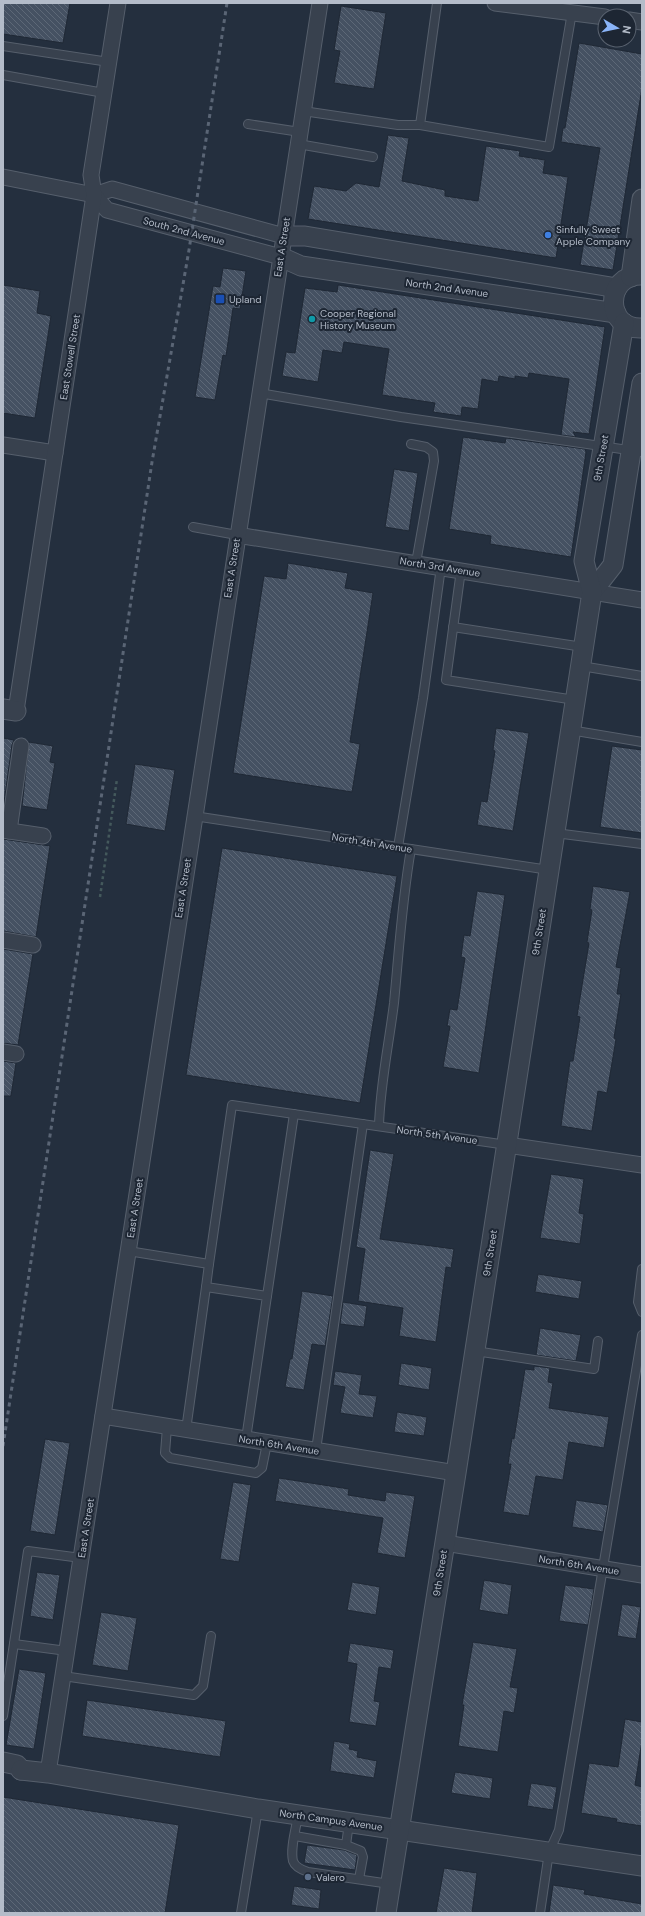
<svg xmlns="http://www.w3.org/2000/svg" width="645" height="1916" font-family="'DM Sans',sans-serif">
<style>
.building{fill:url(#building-back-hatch);stroke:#1f2835}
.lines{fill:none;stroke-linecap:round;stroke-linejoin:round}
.service-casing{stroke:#565f6c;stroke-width:10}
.minor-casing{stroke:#565f6c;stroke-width:17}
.tertiary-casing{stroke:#565f6c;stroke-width:21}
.path{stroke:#44595c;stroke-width:2.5;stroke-dasharray:3 3;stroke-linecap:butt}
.service{stroke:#38414e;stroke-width:8}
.minor{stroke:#38414e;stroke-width:15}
.tertiary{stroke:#38414e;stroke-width:19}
.rail{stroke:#5a6575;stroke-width:3;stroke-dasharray:4 4;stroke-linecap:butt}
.shop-dot{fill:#3f7fe0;stroke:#1d2633;stroke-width:1.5}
.transit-dot{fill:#1a4fb4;stroke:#1d2633;stroke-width:1.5}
.culture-dot{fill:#0f9aa8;stroke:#1d2633;stroke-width:1.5}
.service-dot{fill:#5c6f8a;stroke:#1d2633;stroke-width:1.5}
.labels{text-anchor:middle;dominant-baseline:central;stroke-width:4;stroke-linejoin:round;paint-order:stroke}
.poi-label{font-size:10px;fill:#b4bcc9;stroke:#1d2633;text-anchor:start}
.street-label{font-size:10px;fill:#b4bcc9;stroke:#1d2633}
</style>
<defs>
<pattern id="building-back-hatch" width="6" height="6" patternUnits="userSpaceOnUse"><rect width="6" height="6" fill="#455162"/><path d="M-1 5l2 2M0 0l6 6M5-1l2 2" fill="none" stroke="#5d6877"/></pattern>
</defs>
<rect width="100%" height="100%" fill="#242f3e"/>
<g class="building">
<path d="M3 3H70L63 43 3 34Z"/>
<path d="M341 6 386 13 374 89 334 83 340 51 334 50Z"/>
<path d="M579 43 642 54V88L613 270 580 265 600 148 561 142 563 128H565Z"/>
<path d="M388 135 409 138 402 181 445 190V196L478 201 486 146 520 151 519 156 545 160 543 173 568 177 556 258 308 219 314 186 346 191 356 183 379 187Z"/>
<path d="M223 268 246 271 240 309 233 308 226 356 223 355 215 400 195 397 213 286 220 287Z"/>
<path d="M3 285 40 291 37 313 51 316 35 418 3 413Z"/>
<path d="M338 285 605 327 589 434 573 432 576 437 561 435 569 379 529 373 528 378 515 376V379L499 376 498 382 482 379 478 409 462 407 461 416 433 412 435 403 382 395 389 349 344 342 342 353 323 350 318 382 282 376 286 352 295 353 305 288 337 292Z"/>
<path d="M463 437 505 443 506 438 585 449 586 452 571 557 490 544 491 536 449 529Z"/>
<path d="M394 469 418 473 409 531 385 527Z"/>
<path d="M288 563 348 573 345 588 373 593 350 742 360 744 352 792 233 773 264 576 286 579Z"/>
<path d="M496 728 529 733 513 831 477 825 481 801 487 802 495 751 493 750Z"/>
<path d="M3 738 14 740 12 745 4 803Z"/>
<path d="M29 742 53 746 50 762 55 763 47 810 22 806Z"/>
<path d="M612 746 642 750V833L600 827Z"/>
<path d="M135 764 175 770 165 831 126 824Z"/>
<path d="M3 839 50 846 36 937 3 931Z"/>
<path d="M222 848 397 876 360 1103 186 1075Z"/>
<path d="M593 886 630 892 616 967 621 968 617 994H621L614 1038 616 1039 607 1093 598 1091 592 1131 561 1126 570 1061H573L580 1017 577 1016 589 943 587 942 592 910 590 909Z"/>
<path d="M477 891 505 895 479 1073 443 1067 450 1026H447L450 1009 457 1010 465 958 461 957 464 935 470 936Z"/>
<path d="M3 949 33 954 18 1045 3 1043Z"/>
<path d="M3 1061 16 1063 11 1096H3Z"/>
<path d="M370 1150 394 1154 380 1239 454 1249 451 1268 446 1267 436 1342 399 1336 403 1308 358 1301 365 1249 356 1247Z"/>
<path d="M551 1174 584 1179 579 1213 584 1214 580 1244 540 1238Z"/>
<path d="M538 1274 582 1281 579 1299 535 1292Z"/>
<path d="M302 1291 333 1296 325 1346 312 1344 304 1390 285 1387 290 1359H292Z"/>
<path d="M343 1302 367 1306 364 1327 340 1324Z"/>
<path d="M540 1328 581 1335 576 1361 536 1355Z"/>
<path d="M401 1363 432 1368 429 1390 398 1385Z"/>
<path d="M534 1366 550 1368 548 1382 553 1383 549 1408 609 1417 604 1448 569 1442 563 1480 536 1476 529 1516 503 1512 511 1464H508L512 1438 514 1439 525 1369 534 1370Z"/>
<path d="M335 1371 362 1375 359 1394 377 1396 373 1418 340 1413 345 1387 333 1385Z"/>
<path d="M397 1412 427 1417 424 1436 394 1432Z"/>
<path d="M45 1439 70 1443 55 1535 30 1531Z"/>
<path d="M279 1478 349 1489 348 1495 385 1501 386 1492 415 1496 405 1558 377 1553 383 1518 275 1501Z"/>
<path d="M233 1482 251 1485 239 1562 220 1559Z"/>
<path d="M576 1500 608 1505 603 1532 572 1527Z"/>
<path d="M37 1572 60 1575 53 1620 30 1616Z"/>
<path d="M484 1580 512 1585 508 1615 479 1610Z"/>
<path d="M352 1582 380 1587 376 1615 347 1610Z"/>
<path d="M565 1585 594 1589 588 1625 559 1621Z"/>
<path d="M622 1604 641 1607 636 1639 617 1636Z"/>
<path d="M101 1612 137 1618 128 1671 92 1665Z"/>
<path d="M473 1642 517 1649 510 1687 518 1688 514 1713 504 1711 498 1752 458 1746 464 1705H462Z"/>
<path d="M350 1643 394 1650 391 1669 379 1667 374 1701 380 1702 376 1726 349 1722 357 1664 347 1662Z"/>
<path d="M19 1669 46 1673 34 1749 6 1745Z"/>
<path d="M87 1700 226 1721 220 1757 82 1736Z"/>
<path d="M625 1719 642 1722V1741L635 1785 642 1787V1826L616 1822 617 1819 581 1813 589 1763 618 1767Z"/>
<path d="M334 1741 350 1744 349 1749 358 1751 357 1757 377 1761 374 1778 330 1771Z"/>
<path d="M455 1772 493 1778 490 1799 451 1793Z"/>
<path d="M531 1783 557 1787 553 1810 527 1806Z"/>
<path d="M3 1797 179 1825 165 1913H3Z"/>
<path d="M307 1845 344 1850 357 1855 355 1870 304 1863Z"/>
<path d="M444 1868 477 1873 472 1913H436Z"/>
<path d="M553 1885 585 1890 584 1894 642 1904V1913H549Z"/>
<path d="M294 1886 321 1890 319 1909 291 1905Z"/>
</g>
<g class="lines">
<g class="service-casing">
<g id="service">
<path d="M437 3 420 125 549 147 572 12"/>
<path d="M3 46 109 62"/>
<path d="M3 75 104 93"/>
<path d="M303 111 398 125H420"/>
<path d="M248 124 300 132"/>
<path d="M298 144 373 157"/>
<path d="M259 393 401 417 642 452"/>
<path d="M411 444 426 447 433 452 434 461 416 563"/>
<path d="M193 527 237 535"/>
<path d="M461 570 446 680 575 700"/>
<path d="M453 627 583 647"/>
<path d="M581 666 642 676"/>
<path d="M570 730 642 742"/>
<path d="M194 816 549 870"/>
<path d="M555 833 642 844"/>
<path d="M398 847 423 698 441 567"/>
<path d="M379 1126C380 1085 389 1044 394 1003 399 951 402 900 411 849"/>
<path d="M128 1251 209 1264 206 1287"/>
<path d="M209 1264 232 1105 507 1145"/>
<path d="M642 1269 638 1302 642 1312"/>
<path d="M267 1296 294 1114"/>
<path d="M475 1351 594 1369 598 1341"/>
<path d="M167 1427 165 1453 170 1458 256 1473 262 1468 267 1443"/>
<path d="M186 1430 206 1287 267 1296 246 1439"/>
<path d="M316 1450 363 1124"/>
<path d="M14 1644 67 1651"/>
<path d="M63 1676 194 1695 203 1686 211 1636"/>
<path d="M3 1716 28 1551 81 1558"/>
<path d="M298 1815C296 1829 290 1848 293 1861 295 1867 302 1870 308 1872L390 1884"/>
<path d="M295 1836 346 1845 349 1823"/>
<path d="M346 1845 361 1851 363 1857 359 1879"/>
<path d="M241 1913 258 1809"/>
<path d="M540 1913 549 1852 559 1830 642 1335"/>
</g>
</g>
<g class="minor-casing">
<g id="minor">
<path d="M495 3 605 17"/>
<path d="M629 20 642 22"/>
<path d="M3 177 94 195 112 189 284 236"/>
<path d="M94 195 107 210 281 257"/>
<path d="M3 445 55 453"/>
<path d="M237 535 642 600"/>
<path d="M16 711 94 195 91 175 118 3"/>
<path d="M3 830 43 836"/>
<path d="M9 831 21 746"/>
<path d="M3 940 33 945"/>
<path d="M3 1052 16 1054"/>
<path d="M507 1145 642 1165"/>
<path d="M103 1416 456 1473"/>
<path d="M445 1543 642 1575"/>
<path d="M48 1773 320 3"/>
</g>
</g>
<g class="tertiary-casing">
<g id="tertiary">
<path d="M284 236H305L617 288"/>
<path d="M281 257 301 266 616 313"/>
<path d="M642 275C604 274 604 330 642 328"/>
<path d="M631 277 642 199"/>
<path d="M592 592 613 565 642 383"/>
<path d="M3 709 16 711"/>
<path d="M3 1762 17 1765 21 1770"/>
<path d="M21 1770 48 1773 258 1809 642 1866"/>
<path d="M386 1913 456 1473 592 592 584 561 624 323"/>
</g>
</g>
<path class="path" d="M100 897 117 779"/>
<use href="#service" class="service"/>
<use href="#minor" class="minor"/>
<use href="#tertiary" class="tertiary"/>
<path class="rail" d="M3 1446 152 462 189 250 227 3"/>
</g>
<circle class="shop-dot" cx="548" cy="235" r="4"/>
<rect class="transit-dot" x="215" y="294" width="10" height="10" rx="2"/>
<circle class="culture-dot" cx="312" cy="319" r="4"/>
<circle class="service-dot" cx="308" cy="1877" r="4"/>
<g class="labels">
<g class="poi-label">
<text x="556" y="229">Sinfully Sweet<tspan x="556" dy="12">Apple Company</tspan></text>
<text x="229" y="299">Upland</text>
<text x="320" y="313">Cooper Regional<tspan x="320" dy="12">History Museum</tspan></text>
<text x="316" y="1877">Valero</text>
</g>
<g class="street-label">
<text transform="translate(184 231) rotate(15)">South 2nd Avenue</text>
<text transform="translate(282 247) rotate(-81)">East A Street</text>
<text transform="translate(447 288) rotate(8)">North 2nd Avenue</text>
<text transform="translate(70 357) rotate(-81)">East Stowell Street</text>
<text transform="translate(601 458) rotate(-80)">9th Street</text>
<text transform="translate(440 567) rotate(9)">North 3rd Avenue</text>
<text transform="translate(232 568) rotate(-81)">East A Street</text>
<text transform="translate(372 843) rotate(9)">North 4th Avenue</text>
<text transform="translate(183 888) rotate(-81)">East A Street</text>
<text transform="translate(539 932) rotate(-81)">9th Street</text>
<text transform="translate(437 1135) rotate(8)">North 5th Avenue</text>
<text transform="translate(135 1208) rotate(-81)">East A Street</text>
<text transform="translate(490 1253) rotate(-81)">9th Street</text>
<text transform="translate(279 1445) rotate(9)">North 6th Avenue</text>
<text transform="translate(86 1528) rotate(-81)">East A Street</text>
<text transform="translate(579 1565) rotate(9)">North 6th Avenue</text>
<text transform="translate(440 1573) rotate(-81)">9th Street</text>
<text transform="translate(331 1820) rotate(8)">North Campus Avenue</text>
</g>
</g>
<rect width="645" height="1916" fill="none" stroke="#b4bcc9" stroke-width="8"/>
<g transform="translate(617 28) rotate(99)"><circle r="19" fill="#1d2633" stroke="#59626f"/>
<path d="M0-3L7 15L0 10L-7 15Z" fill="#8ab4f8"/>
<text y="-6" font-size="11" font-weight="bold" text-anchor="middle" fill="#b4bcc9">N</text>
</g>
</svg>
